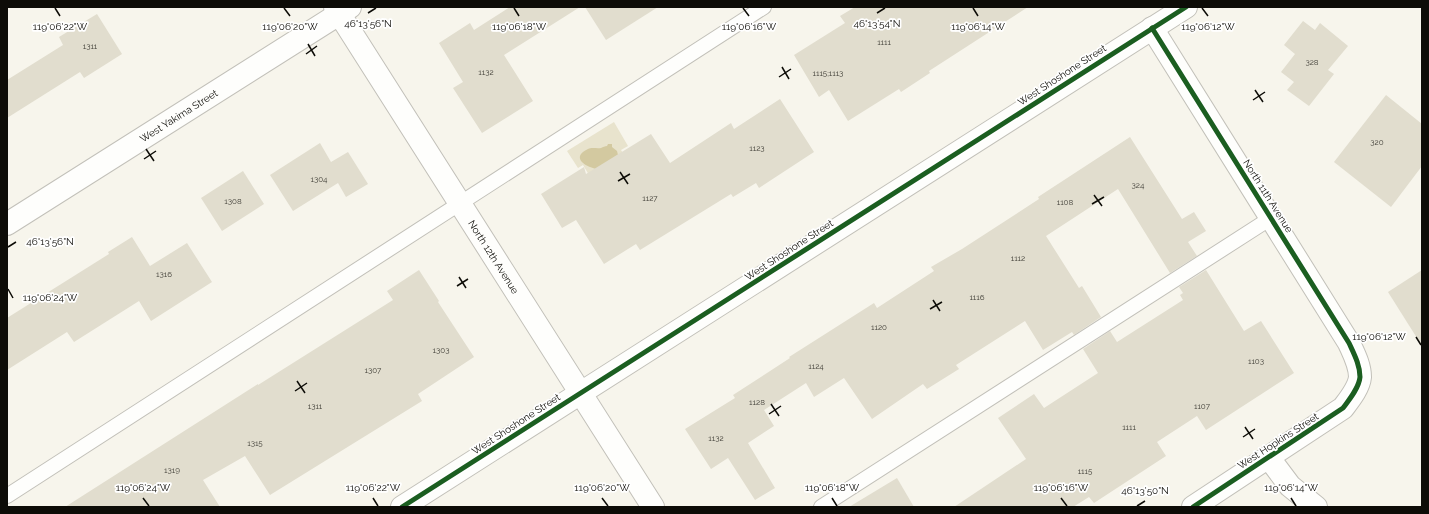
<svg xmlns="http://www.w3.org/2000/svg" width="1429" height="514" font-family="Raleway,sans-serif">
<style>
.green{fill:#e8e3cd}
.water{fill:#d3c9a0}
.building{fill:#e1ddce}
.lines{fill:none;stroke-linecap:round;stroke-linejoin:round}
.lane-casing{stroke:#c2c0b9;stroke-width:16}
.street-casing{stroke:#c2c0b9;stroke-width:24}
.lane{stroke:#fefefc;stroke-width:14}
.street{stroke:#fefefc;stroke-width:22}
.cycleway-casing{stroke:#fff;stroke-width:8}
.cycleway{stroke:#1b5e20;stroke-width:5}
.ticks{fill:none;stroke:#0d0c07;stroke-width:1.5}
.labels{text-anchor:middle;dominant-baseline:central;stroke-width:3.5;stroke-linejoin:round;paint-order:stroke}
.number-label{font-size:8px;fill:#424039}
.street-label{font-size:10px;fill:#0d0c07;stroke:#fff}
.ticks-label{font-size:10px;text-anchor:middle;fill:#0d0c07;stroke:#fff;stroke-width:3.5;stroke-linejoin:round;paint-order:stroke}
</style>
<rect width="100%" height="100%" fill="#f7f5ec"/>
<path class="green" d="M614 122 628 146 621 150 638 176 603 198 583 165 578 168 567 151Z"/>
<path class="water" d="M608 144H612V147L617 151 618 155 596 169C584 166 571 157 588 149 592 147 597 149 601 148 603 147 605 146 607 146Z"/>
<g class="building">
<path d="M510 7H580L504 55 533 101 482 133 453 88 463 82 439 43 470 23 474 30Z"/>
<path d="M585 7H658L606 40Z"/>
<path d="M855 7H1028L929 71 930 73 901 92 899 89 848 121 829 90 819 97 794 55 845 23 840 16Z"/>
<path d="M97 14 122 54 84 78 80 72 7 118V80L63 45 59 37Z"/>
<path d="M1303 21 1315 30 1320 23 1348 46 1328 70 1334 74 1309 106 1287 90 1294 82 1281 72 1295 54 1284 45Z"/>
<path d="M1386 95 1422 124V166L1391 207 1334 162Z"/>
<path d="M780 99 814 152 759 188 756 183 733 197 731 194 640 250 636 244 604 264 576 220 562 228 541 194 584 167 586 174 651 134 670 163 731 123 734 129Z"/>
<path d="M1130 137 1182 219 1194 212 1206 231 1188 242 1197 256 1170 273 1118 189 1046 236 1079 288 1082 286 1101 317 1074 335 1072 332 1043 350 1025 321 956 365 959 369 927 389 923 384 872 419 844 378 814 397 806 383 764 410 774 426 748 443 775 488 755 500 728 458 711 469 685 429 735 398 733 395 790 358 789 357 874 303 877 308 934 271 931 267 962 249 1039 199 1038 197Z"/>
<path d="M320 143 331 162 348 152 368 184 346 197 338 183 293 211 270 175Z"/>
<path d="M243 171 264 204 222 231 201 198Z"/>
<path d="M132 237 150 266 187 243 212 282 151 321 139 301 74 342 67 332 7 370V318L109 254 108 252Z"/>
<path d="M419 270 439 301 438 302 474 357 418 394 422 401 270 495 245 456 203 480 220 507H65L258 384V385L393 300 387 291Z"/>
<path d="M1206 270 1244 331 1261 321 1294 373 1206 430 1197 416 1157 442 1166 456 1094 503 1089 497 1073 507H954L1026 459 998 418 1034 394 1044 408 1098 373 1083 349 1110 331 1117 342 1183 300 1180 295 1183 293 1179 287Z"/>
<path d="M1422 270V346L1388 292Z"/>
<path d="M897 478 914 507H849Z"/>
</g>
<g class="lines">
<g class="lane-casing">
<g id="lane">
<path d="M7 496 764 7"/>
<path d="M821 507 1271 218"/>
</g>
</g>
<g class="street-casing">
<g id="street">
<path id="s1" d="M335 7 653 507"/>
<path d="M1152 28 1349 343C1354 354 1360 365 1360 377 1359 388 1349 400 1343 408L1193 507"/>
<path id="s2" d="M7 224 350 7"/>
<path d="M1269 458 1290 486 1316 507"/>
<path d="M402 507 1186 7"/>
</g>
</g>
<use href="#lane" class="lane"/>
<use href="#street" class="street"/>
<g class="cycleway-casing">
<g id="cycleway">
<path d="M1152 28 1349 343C1354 354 1360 365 1360 377 1359 388 1349 400 1343 408L1193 507"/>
<path d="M402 507 1186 7"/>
</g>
</g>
<use href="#cycleway" class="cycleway"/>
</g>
<path class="ticks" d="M55 8 60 16M284 8 290 16M514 8 519 16M743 8 749 16M973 8 978 16M1202 8 1208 16M368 13 376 8M877 13 885 8M308 44 315 56M306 54 317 46M782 67 789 79M779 77 791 69M1255 90 1263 102M1253 100 1265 92M146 149 154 161M144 159 156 151M620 172 628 184M618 181 630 174M1094 195 1102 206M1092 204 1104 197M8 247 16 242M459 277 466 288M457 286 468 279M8 289 13 298M933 300 940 311M930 309 942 302M1416 337 1421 345M297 381 305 393M295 391 307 383M771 404 779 416M769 414 781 406M1245 427 1253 439M1243 437 1255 429M143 498 149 506M373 498 378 506M602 498 608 506M832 498 837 506M1061 498 1067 506M1291 498 1296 506M1137 506 1145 501"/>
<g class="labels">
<g class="number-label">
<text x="884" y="42">1111</text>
<text x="90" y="46">1311</text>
<text x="1312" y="62">328</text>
<text x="486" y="72">1132</text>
<text x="828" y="73">1115;1113</text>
<text x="1377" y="142">320</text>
<text x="757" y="148">1123</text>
<text x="319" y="179">1304</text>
<text x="1138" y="185">324</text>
<text x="650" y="198">1127</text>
<text x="233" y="201">1308</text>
<text x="1065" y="202">1108</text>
<text x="1018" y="258">1112</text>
<text x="164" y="274">1316</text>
<text x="977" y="297">1116</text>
<text x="879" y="327">1120</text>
<text x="441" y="350">1303</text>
<text x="1256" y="361">1103</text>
<text x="816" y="366">1124</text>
<text x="373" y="370">1307</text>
<text x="757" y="402">1128</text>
<text x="315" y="406">1311</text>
<text x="1202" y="406">1107</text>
<text x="1129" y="427">1111</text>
<text x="716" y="438">1132</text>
<text x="255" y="443">1315</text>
<text x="172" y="470">1319</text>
<text x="1085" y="471">1115</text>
</g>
<g class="street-label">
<text transform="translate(1062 75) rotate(-33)">West Shoshone Street</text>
<text stroke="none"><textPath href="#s2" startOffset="203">West Yakima Street</textPath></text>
<text transform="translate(1268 196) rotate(58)">North 11th Avenue</text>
<text transform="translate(789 250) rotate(-33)">West Shoshone Street</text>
<text stroke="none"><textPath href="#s1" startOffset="296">North 12th Avenue</textPath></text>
<text transform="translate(516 424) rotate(-33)">West Shoshone Street</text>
<text transform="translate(1278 441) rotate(-33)">West Hopkins Street</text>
</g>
</g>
<g class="ticks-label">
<text x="368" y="27">46°13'56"N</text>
<text x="877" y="27">46°13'54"N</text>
<text x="60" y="30">119°06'22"W</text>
<text x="290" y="30">119°06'20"W</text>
<text x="519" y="30">119°06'18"W</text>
<text x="749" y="30">119°06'16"W</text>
<text x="978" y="30">119°06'14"W</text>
<text x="1208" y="30">119°06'12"W</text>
<text x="50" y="245">46°13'56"N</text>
<text x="50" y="301">119°06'24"W</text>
<text x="1379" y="340">119°06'12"W</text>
<text x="143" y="491">119°06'24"W</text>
<text x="373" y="491">119°06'22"W</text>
<text x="602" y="491">119°06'20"W</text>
<text x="832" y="491">119°06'18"W</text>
<text x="1061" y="491">119°06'16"W</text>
<text x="1291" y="491">119°06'14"W</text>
<text x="1145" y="494">46°13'50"N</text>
</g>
<rect width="1429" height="514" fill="none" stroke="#0d0c07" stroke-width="16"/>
</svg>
